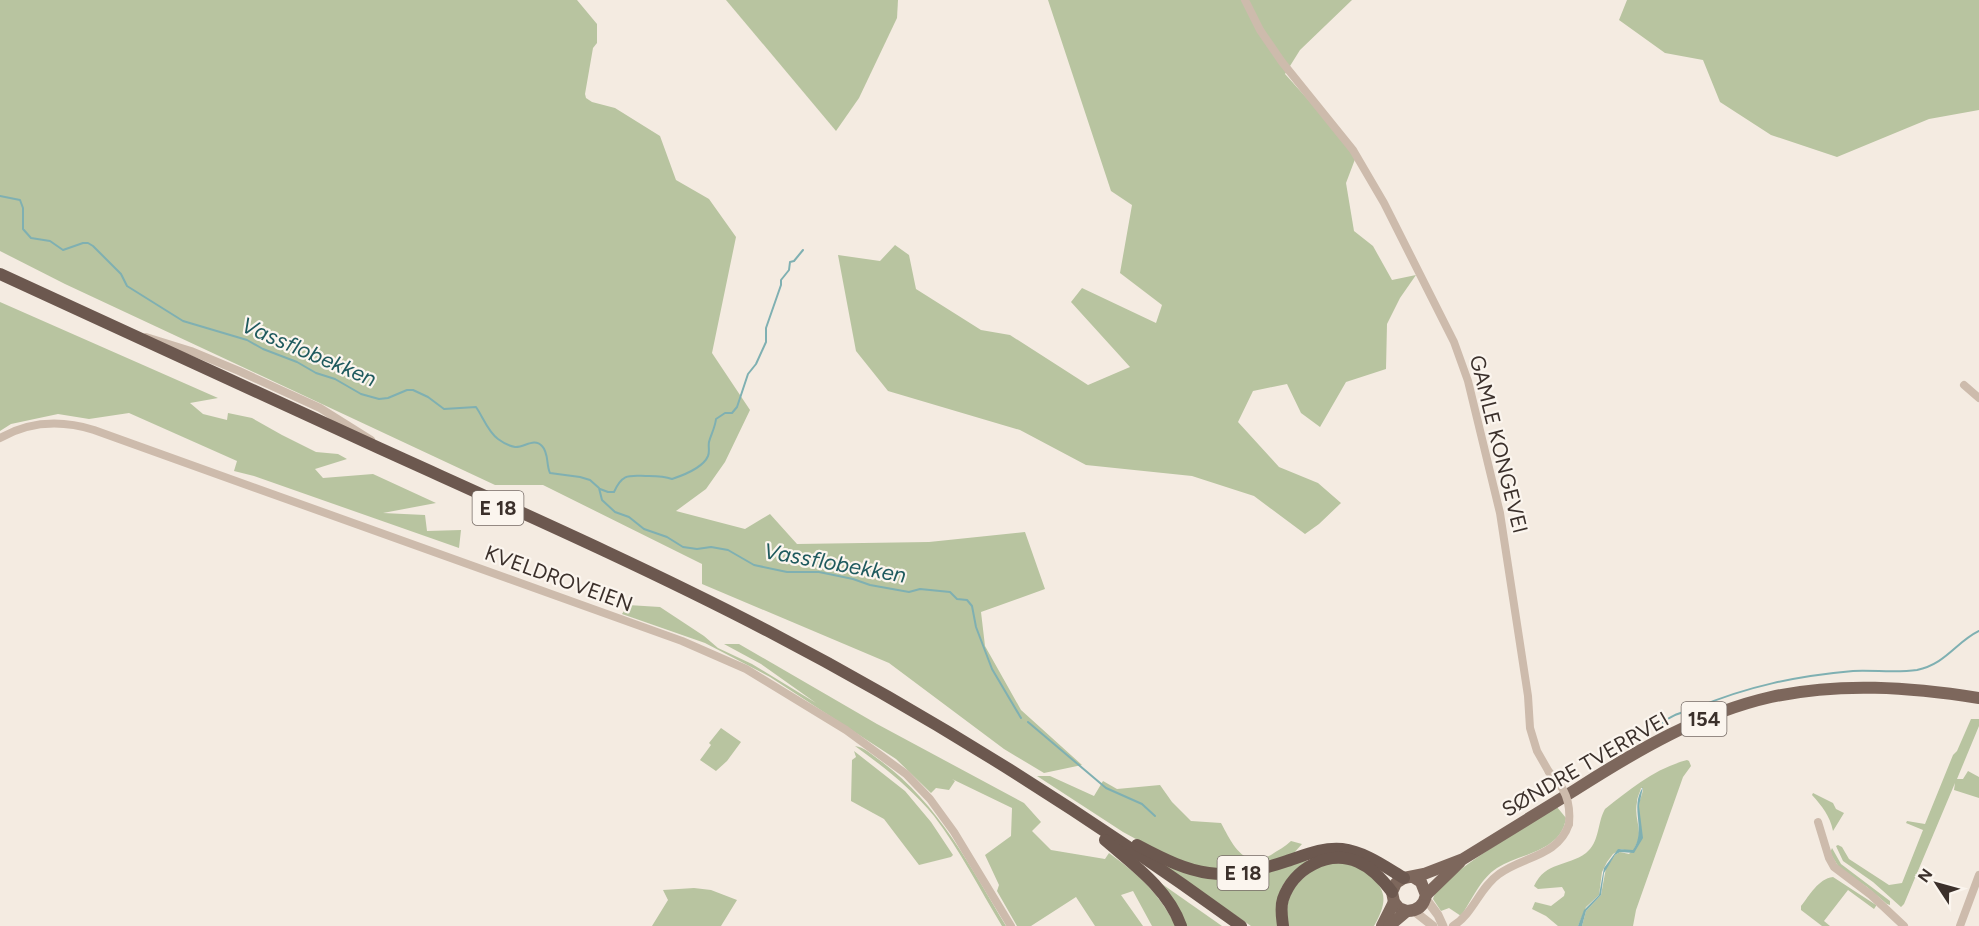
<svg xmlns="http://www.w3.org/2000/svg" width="1979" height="926" font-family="Figtree,sans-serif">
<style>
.green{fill:#b8c4a0}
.water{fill:#7fb0b2}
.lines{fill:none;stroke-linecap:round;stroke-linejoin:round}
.stream{stroke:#7fb0b2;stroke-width:2}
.minor{stroke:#cdbbac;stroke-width:8}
.tertiary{stroke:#cdbbac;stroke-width:9}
.primary{stroke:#7d675c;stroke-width:12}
.trunk{stroke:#6c584f;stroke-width:12}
.minor-bridge{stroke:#cdbbac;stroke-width:8}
.labels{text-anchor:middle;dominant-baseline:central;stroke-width:4.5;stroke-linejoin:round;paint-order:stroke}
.shield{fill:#fbf5ee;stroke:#756b66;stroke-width:1.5}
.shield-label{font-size:20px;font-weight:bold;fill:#3b302b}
.street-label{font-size:21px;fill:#3b302b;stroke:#fbf5ee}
.water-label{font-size:22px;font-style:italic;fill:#1f5a5e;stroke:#fbf5ee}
</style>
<rect width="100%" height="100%" fill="#f4ebe1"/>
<g class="green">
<path d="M0 0H577L597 24V43L593 48 585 94 586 98 592 102 615 108 660 136 676 180 709 199 736 237 712 353 750 410 725 462 706 489 676 511 745 529 770 514 797 544 929 542 1025 532 1045 589 981 612 985 646 1021 710 1082 765 1044 773 1004 749 889 663 702 584V564L543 485H495L65 284 0 251Z"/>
<path d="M726 0H898L897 18 859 98 836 131Z"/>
<path d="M1048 0H1352L1300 50 1285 74 1357 154 1346 183 1354 231 1373 246 1392 280 1416 275 1400 298 1387 324 1386 369 1346 382 1320 427 1301 413 1287 384 1253 391 1238 422 1279 467 1318 483 1341 503 1319 524 1305 534 1254 496 1192 476 1086 465 1020 430 888 391 856 351 838 255 880 261 895 245 909 255 916 289 981 330 1010 335 1088 385 1130 367 1071 302 1082 288 1156 323 1162 305 1120 273 1132 205 1111 191Z"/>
<path d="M1627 0H1979V110L1929 119 1837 157 1771 135 1720 102 1703 60 1665 53 1619 20Z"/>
<path d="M0 302 218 398 190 403 203 414 227 420 228 413 252 418 282 435 316 452 338 454 347 459 315 469 323 478 373 474 436 503 383 513 425 515 427 531 461 530 459 548 254 476 234 471 237 461 129 413 89 419 58 414 11 424 0 431Z"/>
<path d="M628 605 660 607 704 636 718 648 752 664 816 703 761 664 724 644H739L877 724 1024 803 1041 822 1032 831 1051 850 1105 859 1109 853C1140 876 1157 891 1176 926H1152L1133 891 1121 895 1143 926H1095L1076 897 1031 926H1017L997 891 999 885 985 855 1011 836 1012 808 952 779 955 781 949 790 936 788 931 793 896 759 770 677 705 643 622 614Z"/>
<path d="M1971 719H1979V726L1957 779H1963L1968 771 1979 777V798L1954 790 1955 783 1904 904 1901 907 1873 882 1843 861 1836 846 1838 845 1842 847 1849 859 1889 885 1902 883 1923 830 1906 823 1907 821 1925 824 1953 755 1957 751Z"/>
<path d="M721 728 741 742 727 761 716 771 700 760 711 745 709 743Z"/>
<path d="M855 746C864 747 871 754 878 759 937 801 970 866 1006 926H1002C980 890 960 850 934 816 911 788 884 767 855 746Z"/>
<path d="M854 751 905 791 931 822 953 855 951 857 919 865 884 819 851 801 852 760 856 757Z"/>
<path d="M1687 760 1689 761 1691 766 1683 777 1636 910 1633 926H1582L1586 911 1601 895 1606 868 1615 855 1620 852 1629 854C1651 832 1637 831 1639 806 1639 800 1643 794 1643 788H1641C1640 793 1637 797 1637 802 1633 821 1646 832 1633 850L1628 851 1621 849 1613 854 1607 862 1602 872 1599 895 1586 907 1578 926H1558L1546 916 1532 909 1535 902 1551 906 1564 896 1565 892 1562 887 1538 889 1534 886C1546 861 1567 867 1586 853 1600 842 1597 823 1605 809 1630 789 1656 768 1687 760Z"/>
<path d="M1037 776H1050L1094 796 1103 781 1117 789 1160 785 1172 802 1191 821 1221 823C1232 843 1243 870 1271 855 1278 850 1285 847 1291 841L1302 844 1293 854 1257 866 1236 869 1199 868 1169 857 1123 832Z"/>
<path d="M1813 793 1833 803 1836 809 1844 813 1833 831C1830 816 1822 806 1812 795Z"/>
<path d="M1557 807 1566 818C1561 852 1521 853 1497 868 1480 879 1472 900 1461 916L1449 908 1441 911 1433 899C1439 875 1533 823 1557 807Z"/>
<path d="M1832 848 1841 864 1890 901V905L1887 904 1867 887 1840 869 1830 853Z"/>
<path d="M1304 858 1307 861C1277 886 1278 888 1278 926H1251L1157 861 1201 877Z"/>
<path d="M1338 863C1344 864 1352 864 1357 866 1361 868 1365 873 1369 875 1389 891 1386 905 1374 926H1288C1285 903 1289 889 1307 875 1310 872 1315 867 1318 865 1323 863 1332 863 1338 863Z"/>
<path d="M1152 877 1222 926H1184Z"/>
<path d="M1833 877 1876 905V906L1874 909 1848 890 1824 921 1830 926H1822L1801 910V906C1810 895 1818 879 1833 877Z"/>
<path d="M694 888 711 890 737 900 721 926H652L668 900 663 890Z"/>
</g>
<path class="water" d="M1643 787 1639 806 1643 838 1634 853 1620 852 1615 855 1604 873 1601 895 1586 911 1582 926H1578L1584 910 1599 895 1604 868 1618 849 1633 850C1647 829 1629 808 1643 787Z"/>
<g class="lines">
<g class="stream">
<path d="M0 196 20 200 23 208V229L31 238 50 241 63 250 83 243H88L93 246 121 274 127 286 183 321 247 340 263 349 297 362 316 373 335 379 361 394 379 399 388 398 407 390H413L428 397 444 409 476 407C483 417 488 432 498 439 502 442 510 446 515 447 524 448 534 437 542 446 549 453 546 465 550 473L580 477 590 480 599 488 602 500 615 512 629 517 644 529 667 537 683 547 697 549 711 547 728 550 754 565 787 572H819L853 579 870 585 909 592 920 589 950 592 957 599 967 600 972 606 976 627 992 669 1021 718"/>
<path d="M600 489 608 492H614C623 472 630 476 649 476 658 476 664 476 672 479 684 475 703 468 708 456 710 451 708 447 709 442 711 434 715 428 716 419L725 413H732L737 407 748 374 756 364 766 342V328L781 285V280L789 270 790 262 794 261 803 250"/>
<path d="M1028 722 1106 788 1142 804 1155 816"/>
<path d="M1663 723C1671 714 1686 712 1696 708 1748 686 1797 676 1853 671 1874 670 1897 673 1917 670 1946 664 1956 642 1979 631"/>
</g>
<g class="minor">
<path d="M1245 0 1260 30 1282 62 1353 150 1384 203 1454 342 1468 381 1500 513 1528 696 1530 728 1537 751 1549 772"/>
<path d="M146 337 191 351 239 371 320 408 371 440"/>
<path d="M1964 385 1979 398"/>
<path d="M0 438C30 421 62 420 94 430L682 641 746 669 846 730 906 774 930 799 954 832 1011 926"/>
<path d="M1818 822 1829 858 1834 867 1871 895 1904 926"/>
<path d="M1453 926C1474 913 1479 888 1499 874 1523 856 1558 857 1569 824"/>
<path d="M1960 926 1979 875"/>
</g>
<g class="tertiary">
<path d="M1426 899 1438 915 1443 926"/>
<path d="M1414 911 1433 926"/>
</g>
<g class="primary">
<path d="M1413 877 1421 882 1426 895C1424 905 1418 911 1407 911L1399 908 1394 902 1392 892 1396 883 1404 878 1424 874 1463 859C1500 836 1537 813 1575 790 1636 751 1700 713 1771 697 1840 682 1910 687 1979 698"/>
<path d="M1426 895 1460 862"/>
<path d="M1382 926 1394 902"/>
<path d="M1389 926 1407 911"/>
</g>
<g class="trunk">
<path d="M0 274C126 332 252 390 379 448 509 507 641 565 768 631 933 717 1091 817 1241 926"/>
<path d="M1105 840C1134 865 1168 889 1181 926"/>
<path d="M1137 845C1195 876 1221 883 1284 862 1303 856 1322 847 1342 849 1365 852 1384 866 1404 878"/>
<path d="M1283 926C1282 917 1280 908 1283 899 1293 869 1328 849 1358 862 1372 868 1383 880 1392 892"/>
</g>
<path class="minor-bridge" d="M1549 772C1565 787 1571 802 1569 824"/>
</g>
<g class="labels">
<g class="shield">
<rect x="472.5" y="491" width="51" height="34" rx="4.5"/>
<rect x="1681.5" y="702" width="45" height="34" rx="4.5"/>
<rect x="1217.5" y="856" width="51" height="34" rx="4.5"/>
</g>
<g class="shield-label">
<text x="498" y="508">E 18</text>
<text x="1704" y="719">154</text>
<text x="1243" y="873">E 18</text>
</g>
<g class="street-label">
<text transform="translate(1499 444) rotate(76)">GAMLE KONGEVEI</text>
<text transform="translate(559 578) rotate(20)">KVELDROVEIEN</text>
<text transform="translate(1585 764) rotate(-30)">SØNDRE TVERRVEI</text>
</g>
<g class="water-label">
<text transform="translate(309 352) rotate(23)">Vassflobekken</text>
<text transform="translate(835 563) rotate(10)">Vassflobekken</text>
</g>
</g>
<g transform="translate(1937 884) rotate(306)" stroke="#fbf5ee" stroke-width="4.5" paint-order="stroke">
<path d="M0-4.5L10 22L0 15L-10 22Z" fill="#3b302b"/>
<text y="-9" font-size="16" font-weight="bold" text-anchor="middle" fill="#3b302b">N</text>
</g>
</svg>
